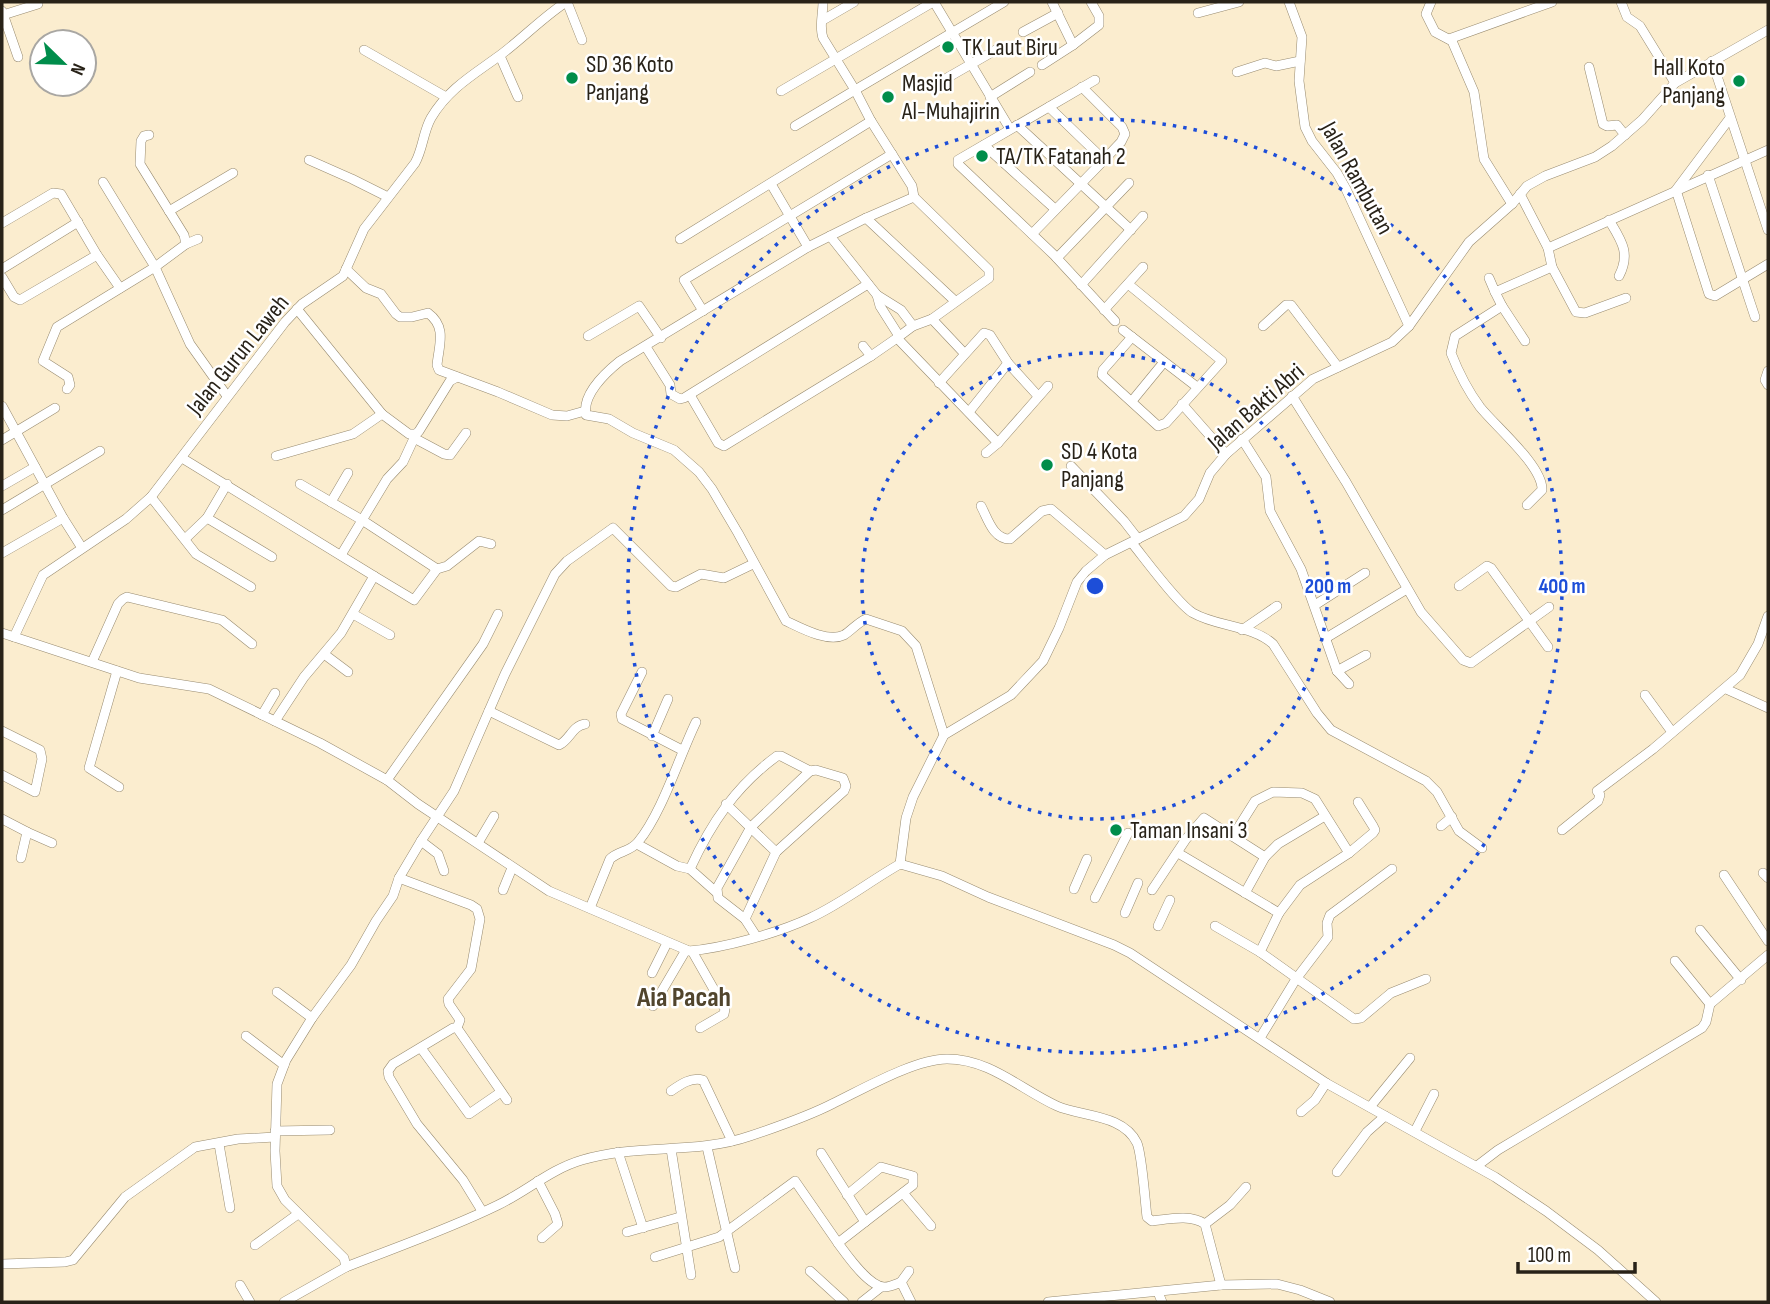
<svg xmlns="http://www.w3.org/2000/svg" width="1770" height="1304" font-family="'Sofia Sans Condensed',sans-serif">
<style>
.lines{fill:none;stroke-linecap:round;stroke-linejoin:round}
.minor-casing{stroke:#988b70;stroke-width:10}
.minor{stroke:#fff;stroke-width:9}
.ring{fill:none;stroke:#1d4ed8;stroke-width:3.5;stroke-dasharray:3.5 7}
.poi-dot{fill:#008d4b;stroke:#fff;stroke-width:2.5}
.labels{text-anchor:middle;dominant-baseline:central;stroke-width:5;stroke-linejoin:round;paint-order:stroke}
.poi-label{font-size:24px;fill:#282218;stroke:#fff;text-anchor:start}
.street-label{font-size:24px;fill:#282218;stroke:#fff}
.quarter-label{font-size:28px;font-weight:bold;fill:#51452d;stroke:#fff}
.centre{fill:#1d4ed8;stroke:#fff;stroke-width:3.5}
.ring-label{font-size:21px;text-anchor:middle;font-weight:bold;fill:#1d4ed8;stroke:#fff;stroke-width:5;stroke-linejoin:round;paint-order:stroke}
</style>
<rect width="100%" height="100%" fill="#fbedcf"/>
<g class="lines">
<g class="minor-casing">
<g id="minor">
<path d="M567 2 582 40"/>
<path d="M934 2 1010 129"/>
<path d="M1289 2 1302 37 1299 81 1305 127 1312 141 1337 173 1346 189 1409 326"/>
<path d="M1431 2 1426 14 1435 32 1452 41 1474 92 1484 159 1512 204"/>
<path d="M1621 2 1627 17 1640 26 1675 83"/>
<path d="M2 11 18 57"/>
<path d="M1198 13 1239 2"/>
<path d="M3 15 38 4"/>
<path d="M823 20 854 2"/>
<path d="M1023 32 1058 13"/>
<path d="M1449 39 1552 2"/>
<path d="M1073 45 1099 25V16L1091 2"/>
<path d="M364 50 446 97"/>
<path d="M500 56 518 97"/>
<path d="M1712 61 1768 230"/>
<path d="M1042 65 1073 45 1052 2"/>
<path d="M1589 67 1603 124 1607 126 1617 125 1625 135"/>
<path d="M1237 72 1265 63 1276 66 1300 61"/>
<path d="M1095 80 958 160V164L1054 255 1115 321"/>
<path d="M940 82 999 48"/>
<path d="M781 91 933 2"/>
<path d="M990 97 1030 72"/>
<path d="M1049 107 1104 160"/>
<path d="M1730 118 1676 190 1709 294 1715 296 1768 264"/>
<path d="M1017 125 1131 230"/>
<path d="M795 126 855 90 823 38C819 27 823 14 823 2"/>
<path d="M984 145 1055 209"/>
<path d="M309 160 352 179 388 197"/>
<path d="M1708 175 1755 317"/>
<path d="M103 182 155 267 190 344 227 396"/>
<path d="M771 184 808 247"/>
<path d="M1520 194 1548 248 1552 267 1576 312 1585 313 1626 298"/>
<path d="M914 197 866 218 808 247 620 361C605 373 582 395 586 415L609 419 633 433 674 450 699 472 712 489 738 533 786 621C801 628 828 643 844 635 852 630 857 623 866 619L902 631 916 646 944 735"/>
<path d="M169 211 233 173"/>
<path d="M866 218 955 301"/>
<path d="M1609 220C1621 240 1631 253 1619 276"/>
<path d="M2 223 53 193 61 194 97 255 120 288"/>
<path d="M1032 234 1104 160 1121 142 1125 134 1122 127 1082 87"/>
<path d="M830 236 877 295 880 306 899 336"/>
<path d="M680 239 871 121"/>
<path d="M186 244 198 239"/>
<path d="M1548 248 1768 150"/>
<path d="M1057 258 1129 183"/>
<path d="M2 269 78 222"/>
<path d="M346 269 366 288 381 294 396 314 400 317H412L428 313C447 327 439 345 437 365L439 370 498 392 552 415 567 416 585 411"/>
<path d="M2 277 14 297 20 300 97 255"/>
<path d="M1489 278 1495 292 1552 267"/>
<path d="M1128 284 1222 361 1166 423 1158 426 1102 375 1103 370 1132 337"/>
<path d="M1081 285 1143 216"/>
<path d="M1495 292 1502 306 1525 341"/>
<path d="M877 295 901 310 913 326"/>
<path d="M1502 306 1455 336 1451 353C1458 371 1468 391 1480 407 1495 426 1543 466 1542 490L1527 505"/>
<path d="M297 309 382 414 409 434H416L419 431 450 381 457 377"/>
<path d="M1104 310 1143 267"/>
<path d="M703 311 684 280 892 154"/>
<path d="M932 319 964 353"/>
<path d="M1263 326 1286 305H1291L1338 367"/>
<path d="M1123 330 1197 387"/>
<path d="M588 336 639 306 661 338"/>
<path d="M863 346 871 356 897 338"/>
<path d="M646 347 670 385 671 394 680 399 684 398 868 284"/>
<path d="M1768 371 1765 380 1768 385"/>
<path d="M939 383 984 333 990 335 1008 363"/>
<path d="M67 389 70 385 68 377 43 361 57 327 155 267 186 244 184 235 140 164 141 141 144 136 149 135"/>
<path d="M690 395 718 443 724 446 871 356"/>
<path d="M1292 396 1346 482 1421 612 1463 660 1471 663 1549 607"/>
<path d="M1132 401 1164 362"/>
<path d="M1182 404 1226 454"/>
<path d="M2 406 63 518 82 548"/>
<path d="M969 412 1008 363 1038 396"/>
<path d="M414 438 444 454 450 455 466 433"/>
<path d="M1242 439 1266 477 1270 511 1301 569 1337 671 1349 684"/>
<path d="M2 440 55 408"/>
<path d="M998 443 897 338 913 326 932 319 989 278V270L914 197 912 186 871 121 855 90 1004 2"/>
<path d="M986 453 998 443 1048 386"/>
<path d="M276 456 353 434 382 414"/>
<path d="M182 458 374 576 341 633 304 677 275 721"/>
<path d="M1071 466 1124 521 1138 539"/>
<path d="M300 484 362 520 437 569 447 566 479 541 491 544"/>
<path d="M2 486 35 467"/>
<path d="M151 497 196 554 251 587"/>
<path d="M331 502 348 473"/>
<path d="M981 506C988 519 993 539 1010 539L1042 511 1051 509 1105 555"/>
<path d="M2 510 100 451"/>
<path d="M207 518 272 557"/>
<path d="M185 539 207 518 227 484"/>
<path d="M1132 543C1145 559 1178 604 1193 613 1217 627 1252 625 1273 644L1317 713 1331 730 1426 781 1437 792 1459 831 1482 848"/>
<path d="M2 553 63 518"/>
<path d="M341 555 387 479 403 462 416 434"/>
<path d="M374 576 414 600 437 569"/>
<path d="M1459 586 1487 566 1491 568 1548 647"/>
<path d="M1315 605 1365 573"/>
<path d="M353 614 390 635"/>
<path d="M1242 630 1277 606"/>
<path d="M2 633 139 678 209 689 320 743 387 780 418 804 549 891 689 951C724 948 778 933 810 918 841 904 870 881 900 864L942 876 988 897 1114 945 1130 953 1326 1083 1495 1177 1546 1211 1598 1250 1656 1302"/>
<path d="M14 637 43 575 126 519 151 497 285 322 302 304 343 276 364 229 415 163C423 149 423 132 431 118 448 89 473 75 499 56 522 39 542 18 566 2"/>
<path d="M1326 638 1407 589"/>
<path d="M324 654 348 672"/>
<path d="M92 662 118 604 123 599 127 597 222 620 252 644"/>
<path d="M117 671 89 768 119 787"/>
<path d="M1337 671 1366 655"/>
<path d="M642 672 621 714 622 719 682 750"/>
<path d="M1726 689 1768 708"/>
<path d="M1645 695 1672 732"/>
<path d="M489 711 559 745C570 740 572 726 585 724"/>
<path d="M262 715 275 693"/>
<path d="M2 731 40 750 42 759 35 792 2 775"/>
<path d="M652 736 668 699"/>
<path d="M387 780 483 644 498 614"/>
<path d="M726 804 776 852 745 919"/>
<path d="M2 819 27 832 21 858"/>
<path d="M1441 826 1452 817"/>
<path d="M1562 830 1598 801 1600 795 1597 791 1653 749 1740 675 1758 644 1768 616"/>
<path d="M27 832 52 843"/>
<path d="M1233 836 1255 801 1273 792 1302 793 1315 799 1349 853"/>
<path d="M421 841 438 854 444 871"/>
<path d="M478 843 494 816"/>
<path d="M637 844 677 866 690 869 716 892"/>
<path d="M1178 853 1279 913 1260 952 1354 1019 1361 1018 1391 993 1426 979"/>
<path d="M900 864 906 818 913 797 944 735 1011 695 1043 661 1059 628 1077 582 1086 571 1105 555 1184 516 1199 499 1210 473 1226 454 1313 379 1392 342 1409 326 1469 242 1512 204 1527 186 1545 176 1595 157 1612 146 1642 120 1675 83 1768 30"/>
<path d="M690 869C711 823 736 786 777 756H781L810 771 816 770 843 778 846 786 844 791 776 852"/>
<path d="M1763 873 1768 878"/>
<path d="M1724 875 1768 941"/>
<path d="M399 878 471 905 477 909 480 919 471 969 448 999 449 1004 460 1020 457 1028"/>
<path d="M1074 889 1087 859"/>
<path d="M503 890 512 868"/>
<path d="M1152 890 1186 839 1204 818 1265 857"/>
<path d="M1245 893 1265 857 1278 844 1325 816"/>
<path d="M1095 898 1128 833"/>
<path d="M590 908 610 859C618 851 630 852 638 842 662 813 679 757 696 722"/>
<path d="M1125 913 1138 883"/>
<path d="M1279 913 1300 885 1349 853 1373 833 1375 830 1373 826 1358 802"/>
<path d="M1158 926 1170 900"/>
<path d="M1215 926 1260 952"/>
<path d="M1700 930 1741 980"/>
<path d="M756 936 745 919 718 898 717 888 751 827 810 771"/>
<path d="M692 951 725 1009 724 1014 700 1028"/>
<path d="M1675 961 1710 1004 1768 955"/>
<path d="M652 973 667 943"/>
<path d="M277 992 312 1018"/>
<path d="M653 1006 686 950"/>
<path d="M246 1036 284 1065"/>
<path d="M1260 1038 1296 979 1328 937 1327 923 1330 915 1392 869"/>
<path d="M421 1048 469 1114 501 1092"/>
<path d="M671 1091C681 1084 691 1077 703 1080L732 1141"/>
<path d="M1370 1107 1410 1058"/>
<path d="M1301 1112 1315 1100 1326 1083"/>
<path d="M275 1131 330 1130"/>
<path d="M1415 1131 1434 1094"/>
<path d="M219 1144 230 1208"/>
<path d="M707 1147 735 1268"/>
<path d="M671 1149 691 1275"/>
<path d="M618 1152 643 1228"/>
<path d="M1477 1166 1498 1150 1702 1028 1706 1022 1710 1004"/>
<path d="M1337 1172 1367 1132 1385 1116"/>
<path d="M538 1181 555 1214 558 1224 542 1238"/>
<path d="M903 1193 931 1226"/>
<path d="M847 1195 881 1167 913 1176V1185L865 1222"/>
<path d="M482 1211 463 1180 417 1124 389 1077 388 1071 393 1064 453 1028H457L507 1100"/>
<path d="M1205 1224 1230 1205 1246 1187"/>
<path d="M627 1232 680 1217"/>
<path d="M838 1243C847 1255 868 1286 884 1287 890 1287 896 1284 901 1282L911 1302"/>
<path d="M255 1245 298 1214"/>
<path d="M655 1257 719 1237 795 1181 838 1243 865 1222 821 1153"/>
<path d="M2 1264 65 1262 73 1260 125 1197 195 1147 238 1139 275 1137"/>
<path d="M346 1267C397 1247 449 1229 498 1205 527 1191 551 1169 582 1160 638 1143 695 1155 750 1136 777 1127 809 1116 834 1103 863 1089 915 1059 947 1059 990 1059 1020 1089 1057 1106 1082 1117 1123 1114 1137 1143 1142 1154 1145 1201 1147 1217L1152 1221C1169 1219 1191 1214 1205 1224L1221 1285"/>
<path d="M810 1271 844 1302"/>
<path d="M901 1282 909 1271"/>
<path d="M240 1285 250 1302"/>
<path d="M1158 1292 1162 1302"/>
<path d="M284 1302 346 1267 344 1258 285 1200 277 1186 275 1151 277 1084 286 1060 312 1018 351 965 376 921 393 896 399 878 421 841 454 791 505 674 555 574 567 561 613 528 671 586 676 587 701 574 724 578 753 564"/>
<path d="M862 1302 881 1287"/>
<path d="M1048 1302 1221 1285 1277 1284 1300 1290 1330 1302"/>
</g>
</g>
<use href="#minor" class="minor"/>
</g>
<g class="ring">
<circle cx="1095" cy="586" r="233"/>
<circle cx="1095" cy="586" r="467"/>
</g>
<g class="poi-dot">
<circle cx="948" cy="47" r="7"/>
<circle cx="572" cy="78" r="7"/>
<circle cx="1739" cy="81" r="7"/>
<circle cx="888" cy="97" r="7"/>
<circle cx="982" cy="156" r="7"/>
<circle cx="1047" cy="465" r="7"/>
<circle cx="1116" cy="830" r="7"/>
</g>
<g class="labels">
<g class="poi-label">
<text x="962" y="47">TK Laut Biru</text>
<text x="586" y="64">SD 36 Koto<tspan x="586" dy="28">Panjang</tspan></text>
<text x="1725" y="67" text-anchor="end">Hall Koto<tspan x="1725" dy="28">Panjang</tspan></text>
<text x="902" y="83">Masjid<tspan x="902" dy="28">Al-Muhajirin</tspan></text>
<text x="996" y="156">TA/TK Fatanah 2</text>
<text x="1061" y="451">SD 4 Kota<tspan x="1061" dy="28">Panjang</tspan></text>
<text x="1130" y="830">Taman Insani 3</text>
</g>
<g class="street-label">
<text transform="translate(1357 178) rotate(61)">Jalan Rambutan</text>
<text transform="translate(238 355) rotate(-51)">Jalan Gurun Laweh</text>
<text transform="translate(1256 407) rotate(-41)">Jalan Bakti Abri</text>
</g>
<g class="quarter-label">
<text x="684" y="997">Aia Pacah</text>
</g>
</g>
<circle cx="1095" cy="586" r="10" class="centre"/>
<g class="ring-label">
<text x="1328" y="593">200 m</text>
<text x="1562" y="593">400 m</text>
</g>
<rect width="1770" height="1304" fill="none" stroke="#282218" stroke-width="7"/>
<g transform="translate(63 63) rotate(113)"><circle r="33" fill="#ffffff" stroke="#a9a7a3" stroke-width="2"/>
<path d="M0-5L12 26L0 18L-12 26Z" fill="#008d4b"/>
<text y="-10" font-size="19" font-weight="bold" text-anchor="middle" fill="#282218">N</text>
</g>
<path d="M1518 1262v10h117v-10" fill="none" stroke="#282218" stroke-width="3.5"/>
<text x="1528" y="1262" font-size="21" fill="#282218" stroke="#ffffff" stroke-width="5" paint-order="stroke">100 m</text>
</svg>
